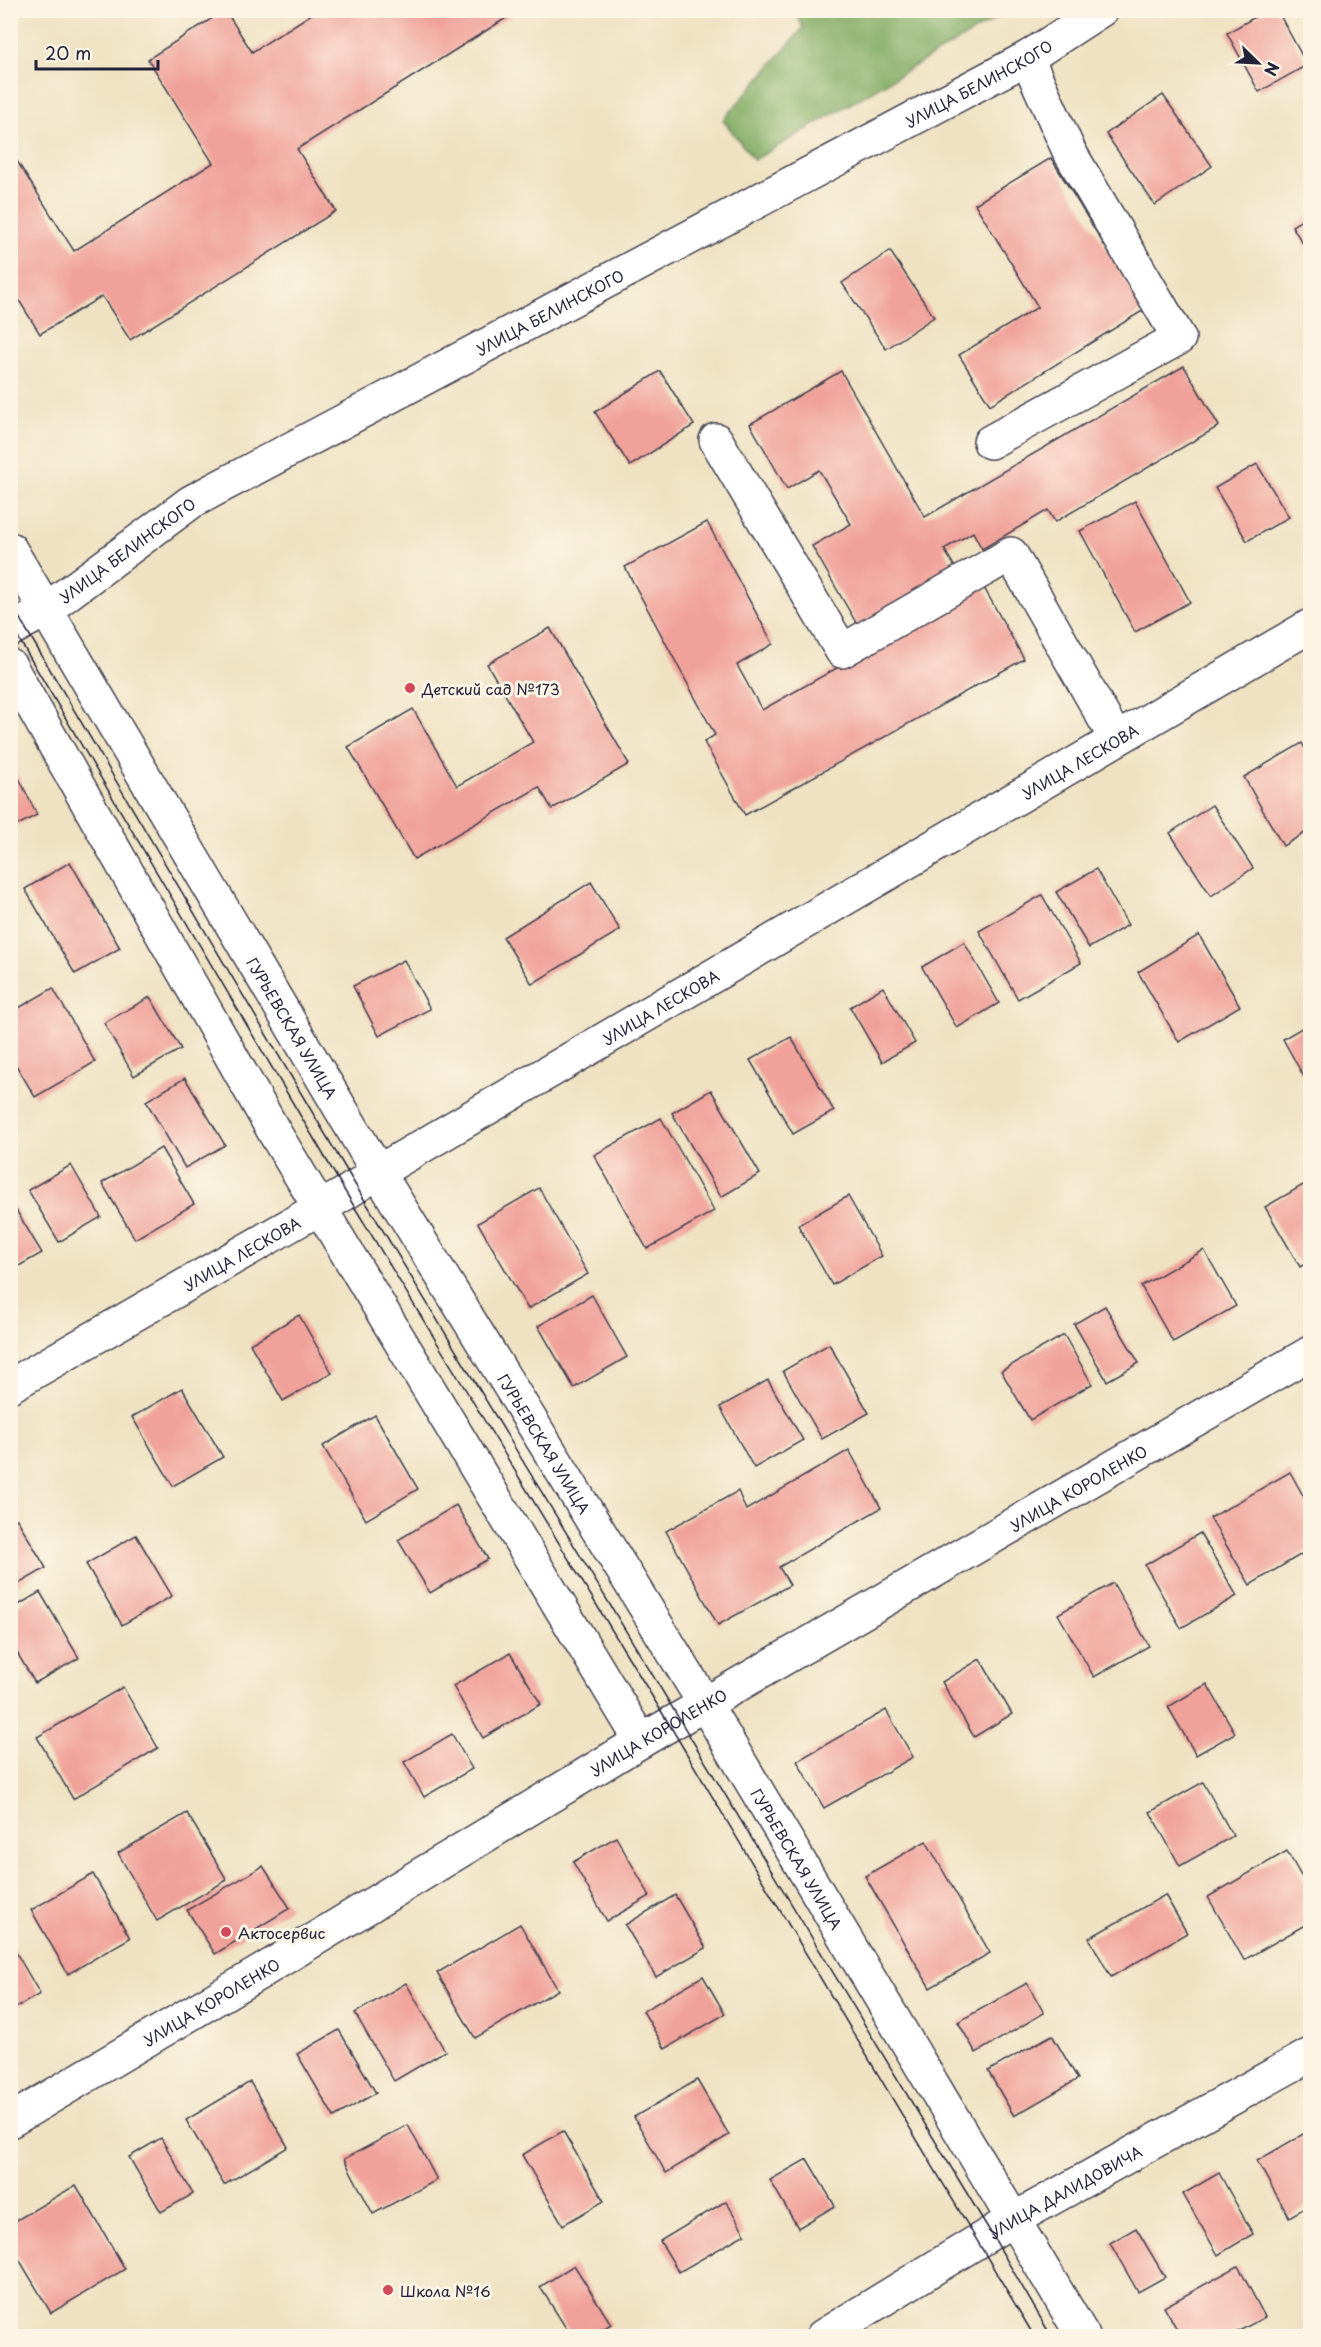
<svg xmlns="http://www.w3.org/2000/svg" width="1321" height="2347" font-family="'Playpen Sans',sans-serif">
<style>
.forest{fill:#83ad65;stroke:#526850;stroke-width:1.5}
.building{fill:#f0a29a}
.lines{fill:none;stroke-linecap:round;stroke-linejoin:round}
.minor-casing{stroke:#413f4f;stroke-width:36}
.minor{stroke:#fff;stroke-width:33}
.tram{stroke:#22223b;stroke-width:1.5}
.poi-dot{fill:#d1495b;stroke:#fcf5e5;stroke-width:2}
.labels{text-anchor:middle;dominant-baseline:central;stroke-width:6;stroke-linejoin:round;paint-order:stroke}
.street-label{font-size:15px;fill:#22223b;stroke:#fcf5e5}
.poi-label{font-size:15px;fill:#22223b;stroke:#fcf5e5;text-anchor:start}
</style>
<rect width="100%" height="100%" fill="#fcf5e5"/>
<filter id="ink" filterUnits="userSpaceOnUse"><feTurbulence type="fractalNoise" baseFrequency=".0167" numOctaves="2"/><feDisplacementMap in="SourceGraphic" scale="12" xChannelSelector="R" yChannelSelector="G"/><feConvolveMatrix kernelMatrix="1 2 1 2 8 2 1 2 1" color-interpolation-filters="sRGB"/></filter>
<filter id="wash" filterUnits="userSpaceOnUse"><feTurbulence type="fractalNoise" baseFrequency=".008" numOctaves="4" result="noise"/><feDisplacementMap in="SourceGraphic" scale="24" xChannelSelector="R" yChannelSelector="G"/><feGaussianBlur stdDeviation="1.35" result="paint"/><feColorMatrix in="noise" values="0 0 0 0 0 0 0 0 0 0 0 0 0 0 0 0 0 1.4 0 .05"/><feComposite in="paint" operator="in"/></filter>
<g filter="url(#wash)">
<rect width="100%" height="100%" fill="#efe2c2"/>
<path class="forest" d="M794 11H1009L754 160 723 120 803 28Z"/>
<g id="blocks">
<g class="building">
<path d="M225 10 252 52 318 10H519L297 149 336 211 130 340 102 296 40 334 10 286V150L74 251 213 163 148 59Z"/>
<path d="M1267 10H1277L1307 65 1259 92 1227 33Z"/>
<path d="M1163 95 1212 166 1155 205 1106 134Z"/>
<path d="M1051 158 1144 310 990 405 959 355 1038 307 975 204Z"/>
<path d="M1310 215V255L1292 226Z"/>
<path d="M890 251 934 317 886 349 842 283Z"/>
<path d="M1184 366 1219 426 1055 522 1048 510 982 549 973 532 944 549 956 569 858 626 812 546 851 524 819 470 787 489 750 424 841 371 925 517Z"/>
<path d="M660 371 694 425 630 466 595 412Z"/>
<path d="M1257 464 1289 517 1247 541 1215 488Z"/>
<path d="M1135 501 1190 602 1135 632 1080 531Z"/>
<path d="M707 522 773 644 737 665 762 710 983 586 1024 659 745 815 704 742 715 735 625 567Z"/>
<path d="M550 628 629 764 552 809 539 787 414 859 348 747 413 709 457 786 533 742 487 664Z"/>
<path d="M1302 743 1310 758V830L1283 846 1244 777Z"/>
<path d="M15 770 37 815 10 829V772Z"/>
<path d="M1212 805 1253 868 1211 896 1170 833Z"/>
<path d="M70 862 120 948 75 974 25 889Z"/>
<path d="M1096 869 1128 925 1089 948 1056 892Z"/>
<path d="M591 882 620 930 532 984 503 937Z"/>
<path d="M1042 895 1081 963 1018 999 979 931Z"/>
<path d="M1199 935 1240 1006 1179 1042 1138 972Z"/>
<path d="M964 942 999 1003 957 1028 922 967Z"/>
<path d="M404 960 430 1009 379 1036 353 986Z"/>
<path d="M883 987 915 1043 882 1062 850 1007Z"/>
<path d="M53 988 95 1062 35 1097 10 1055V1013Z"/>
<path d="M150 997 181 1049 134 1076 104 1023Z"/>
<path d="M1310 1023V1088L1283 1039Z"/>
<path d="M791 1037 834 1111 793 1134 750 1060Z"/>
<path d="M185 1078 225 1145 185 1168 146 1101Z"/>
<path d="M711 1090 760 1174 721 1197 672 1113Z"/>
<path d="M661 1118 714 1211 647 1249 594 1155Z"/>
<path d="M161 1148 194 1204 135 1239 102 1183Z"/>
<path d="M71 1165 101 1217 59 1242 28 1190Z"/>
<path d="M1310 1181V1261L1300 1267 1265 1207Z"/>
<path d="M539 1188 588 1274 528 1309 478 1223Z"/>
<path d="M848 1196 882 1256 832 1285 798 1225Z"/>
<path d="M10 1200 42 1253 10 1271Z"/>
<path d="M1204 1250 1236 1306 1173 1342 1141 1286Z"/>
<path d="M592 1295 627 1357 574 1388 538 1326Z"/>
<path d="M1105 1306 1139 1363 1107 1381 1074 1324Z"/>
<path d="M299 1315 332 1373 283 1401 250 1344Z"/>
<path d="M1064 1335 1092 1384 1030 1420 1001 1371Z"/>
<path d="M829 1344 869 1413 822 1439 783 1371Z"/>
<path d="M768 1380 803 1440 754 1468 720 1407Z"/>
<path d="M182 1388 223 1457 173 1486 132 1417Z"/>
<path d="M375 1415 418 1489 366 1520 323 1446Z"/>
<path d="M849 1450 881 1508 779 1567 790 1585 718 1625 666 1531 738 1491 746 1510Z"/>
<path d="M1290 1472 1310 1508V1549L1250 1585 1210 1518Z"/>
<path d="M456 1505 488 1559 430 1593 398 1540Z"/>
<path d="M17 1519 46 1568 10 1589V1523Z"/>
<path d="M1200 1533 1237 1596 1181 1628 1145 1565Z"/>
<path d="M136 1535 172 1596 122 1625 86 1564Z"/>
<path d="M1113 1583 1149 1646 1094 1677 1058 1614Z"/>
<path d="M40 1592 79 1658 35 1683 10 1641V1610Z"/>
<path d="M510 1653 541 1704 483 1738 453 1686Z"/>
<path d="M980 1659 1012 1714 974 1737 942 1682Z"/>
<path d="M1207 1684 1235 1733 1196 1755 1168 1707Z"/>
<path d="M123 1687 158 1748 73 1799 37 1737Z"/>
<path d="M886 1710 913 1757 824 1808 797 1761Z"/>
<path d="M452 1734 472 1769 424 1797 404 1762Z"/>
<path d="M1203 1782 1233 1836 1180 1866 1150 1812Z"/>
<path d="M187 1813 227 1880 157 1921 118 1853Z"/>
<path d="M616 1837 650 1896 607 1921 573 1862Z"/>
<path d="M926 1841 990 1953 930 1988 865 1876Z"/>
<path d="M1287 1851 1310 1892V1922L1244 1960 1208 1897Z"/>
<path d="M263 1866 290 1908 215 1954 187 1910Z"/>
<path d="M93 1874 130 1938 68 1974 31 1910Z"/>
<path d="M675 1895 706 1948 656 1977 625 1925Z"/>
<path d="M1165 1895 1187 1933 1111 1977 1089 1938Z"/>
<path d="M520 1924 558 1990 475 2038 437 1973Z"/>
<path d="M10 1942 40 1994 10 2011Z"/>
<path d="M703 1976 725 2014 665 2049 643 2011Z"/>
<path d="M406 1983 445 2051 394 2081 355 2013Z"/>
<path d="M1027 1983 1044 2013 976 2053 958 2022Z"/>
<path d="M339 2030 376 2093 334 2117 297 2054Z"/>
<path d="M1052 2035 1078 2079 1014 2116 988 2071Z"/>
<path d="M697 2080 729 2135 666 2173 634 2117Z"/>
<path d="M250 2082 288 2147 224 2185 186 2120Z"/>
<path d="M408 2125 437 2180 373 2214 344 2159Z"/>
<path d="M1310 2130V2205L1289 2217 1257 2161Z"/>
<path d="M563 2131 604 2201 563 2225 522 2155Z"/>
<path d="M161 2138 193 2194 161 2212 129 2157Z"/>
<path d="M807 2159 835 2206 798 2228 770 2180Z"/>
<path d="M1219 2173 1253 2234 1218 2255 1183 2194Z"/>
<path d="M76 2185 125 2269 51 2313 10 2244V2224Z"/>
<path d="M726 2201 745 2234 679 2272 660 2241Z"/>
<path d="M1136 2228 1165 2277 1138 2292 1110 2243Z"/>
<path d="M574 2265 611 2324 592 2336H571L540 2287Z"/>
<path d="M1238 2266 1265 2317 1230 2336H1181L1164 2307Z"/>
</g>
</g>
</g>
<g filter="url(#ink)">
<use href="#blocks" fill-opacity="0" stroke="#413f4f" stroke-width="1.5"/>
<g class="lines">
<g class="minor-casing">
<g id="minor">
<path d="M716 440 842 651 1011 554 1116 739"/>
<path d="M990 442 1179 338 1069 151 1027 58"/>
<path id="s1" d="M10 549 378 1172 705 1704 1083 2336"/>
<path id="s2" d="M10 630 47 609 191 502 1027 58 1101 10"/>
<path d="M10 666 276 1135 641 1741"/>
<path id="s3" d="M10 1386 346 1193 378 1172 1310 626"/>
<path id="s4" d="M10 2121 259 1973 641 1741 1310 1353"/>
<path id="s5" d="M823 2336 1014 2219 1310 2055"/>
</g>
</g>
<use href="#minor" class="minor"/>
<g class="tram">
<path d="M10 602 356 1186 991 2233 1051 2336"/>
<path d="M10 624 346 1193 669 1724 1034 2336"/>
</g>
</g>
</g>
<g class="poi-dot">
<circle cx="410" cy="688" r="6"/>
<circle cx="226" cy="1932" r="6"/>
<circle cx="388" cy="2290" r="6"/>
</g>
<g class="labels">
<g class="street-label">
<text stroke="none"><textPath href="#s2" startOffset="1114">УЛИЦА БЕЛИНСКОГО</textPath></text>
<text stroke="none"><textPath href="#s2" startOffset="628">УЛИЦА БЕЛИНСКОГО</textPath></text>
<text stroke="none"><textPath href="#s2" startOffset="142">УЛИЦА БЕЛИНСКОГО</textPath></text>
<text stroke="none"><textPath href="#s3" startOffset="1239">УЛИЦА ЛЕСКОВА</textPath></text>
<text stroke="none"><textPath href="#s3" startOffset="753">УЛИЦА ЛЕСКОВА</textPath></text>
<text stroke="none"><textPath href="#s1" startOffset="556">ГУРЬЕВСКАЯ УЛИЦА</textPath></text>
<text stroke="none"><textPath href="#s3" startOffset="267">УЛИЦА ЛЕСКОВА</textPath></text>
<text stroke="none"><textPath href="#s1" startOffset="1042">ГУРЬЕВСКАЯ УЛИЦА</textPath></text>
<text stroke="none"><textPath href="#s4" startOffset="1242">УЛИЦА КОРОЛЕНКО</textPath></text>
<text stroke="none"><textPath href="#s4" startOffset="756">УЛИЦА КОРОЛЕНКО</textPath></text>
<text stroke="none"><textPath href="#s1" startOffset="1528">ГУРЬЕВСКАЯ УЛИЦА</textPath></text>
<text stroke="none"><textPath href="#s4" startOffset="234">УЛИЦА КОРОЛЕНКО</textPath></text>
<text stroke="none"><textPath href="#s5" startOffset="282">УЛИЦА ДАЛИДОВИЧА</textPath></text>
</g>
<g class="poi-label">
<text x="422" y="688">Детский сад №173</text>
<text x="238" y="1932">Актосервис</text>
<text x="400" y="2290">Школа №16</text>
</g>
</g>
<rect width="1321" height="2347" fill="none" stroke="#fcf5e5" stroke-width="36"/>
<g transform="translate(1258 63) rotate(114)" stroke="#fcf5e5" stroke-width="4.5" paint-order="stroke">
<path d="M0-4.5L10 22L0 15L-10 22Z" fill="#22223b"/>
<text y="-9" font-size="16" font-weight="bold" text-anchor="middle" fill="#22223b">N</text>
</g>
<path d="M36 60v9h122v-9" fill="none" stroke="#22223b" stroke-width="3"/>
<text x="45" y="60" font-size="18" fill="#22223b" stroke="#fcf5e5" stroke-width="4.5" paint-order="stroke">20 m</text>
</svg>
